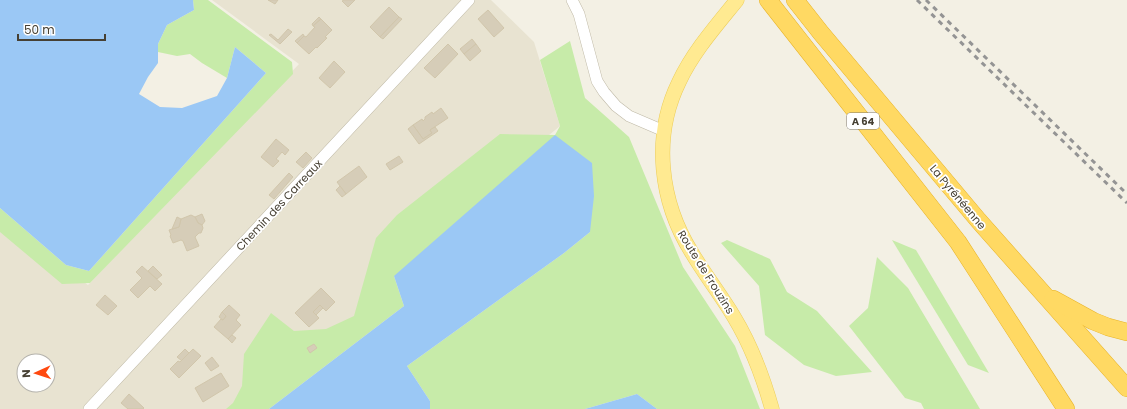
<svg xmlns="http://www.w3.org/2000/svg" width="1127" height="409" font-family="Poppins,sans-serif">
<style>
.residential{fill:#e8e3d1;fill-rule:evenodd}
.green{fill:#c7eba9}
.water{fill:#9bc8f5}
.building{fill:#d6cdb8;stroke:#d1c6ab}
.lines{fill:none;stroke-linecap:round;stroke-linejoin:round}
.minor-casing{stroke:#bfb9a6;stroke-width:12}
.major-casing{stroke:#eccd59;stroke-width:15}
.highway-casing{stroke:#e8b328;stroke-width:18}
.minor{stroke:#fff;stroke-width:11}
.major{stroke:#ffea91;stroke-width:14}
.highway{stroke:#ffd963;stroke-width:17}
.rail{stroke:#949494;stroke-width:3;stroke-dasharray:5 5;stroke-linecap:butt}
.labels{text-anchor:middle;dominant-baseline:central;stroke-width:3.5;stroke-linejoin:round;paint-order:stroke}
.shield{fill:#fff;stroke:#7e7970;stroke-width:1}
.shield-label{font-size:10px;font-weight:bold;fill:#464033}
.street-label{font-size:11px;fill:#464033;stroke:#fff}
</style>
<rect width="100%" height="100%" fill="#f3f0e4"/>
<path class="residential" d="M212 0H491L534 42 560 126 391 266 387 307 238 409H0V220L88 285 299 64ZM24 361H48V385H24Z"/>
<g class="green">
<path d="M193 0H208L292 62 293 74 90 283 62 284 0 232V208L66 265 89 271 266 73 235 47 227 78 202 63 190 54 177 56 158 52V44L167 25 194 10Z"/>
<path d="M570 41 585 98 629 137 683 267 735 346 760 409H657L637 394 585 409H430V401L407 366 564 253 590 232 394 276 404 306 269 409H226L233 403 242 386 244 354 271 313 294 331 326 329 354 316 376 238 397 215 500 134 555 135 560 126 540 60Z"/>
<path d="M727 240 770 259 787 292 817 311 872 372 836 376 804 365 765 335 759 286 721 243Z"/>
<path d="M892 240 916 250 989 373 968 365Z"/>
<path d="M877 257 908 288 980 409H924L921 403 905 398 849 326 868 308Z"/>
</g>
<g class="water">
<path d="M0 0H193L194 10 167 25 158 44V63L148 77 139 94 160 107 182 108 217 96 227 78 235 47 266 73 89 271 66 265 0 208Z"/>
<path d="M555 135 592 163 594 196 590 232 564 253 407 366 430 401V409H269L404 306 394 276Z"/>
<path d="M637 394 657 409H585Z"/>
</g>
<g class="building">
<path d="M268 0H278L275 4Z"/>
<path d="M344 0H355L348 7 342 1Z"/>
<path d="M389 7 399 17 380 37 370 27Z"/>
<path d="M488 10 504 28 494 37 478 19Z"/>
<path d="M319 17 321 19 313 26 312 24Z"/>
<path d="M399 17 402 19 383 39 380 37Z"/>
<path d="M321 19 332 30 325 37 327 38 317 48 316 47 309 54 297 43 304 36 306 37 315 27 313 26Z"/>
<path d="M288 29 292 32 280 44 269 35 271 34 278 40Z"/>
<path d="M303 34 304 36 297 43 295 41Z"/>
<path d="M472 39 476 44 464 54 460 49Z"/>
<path d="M448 44 458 54 435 78 424 68Z"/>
<path d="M476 44 481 51 470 61 464 54Z"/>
<path d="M334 61 345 72 330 88 319 78Z"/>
<path d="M441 108 448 118 430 130 432 133 423 139 413 125 422 119 423 121 425 119V117L432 112 433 114Z"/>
<path d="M413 125 423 139 432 133 430 130 435 127 438 131 419 144 408 129Z"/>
<path d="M276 139 289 150 285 155 282 152 276 159 279 161 273 167 261 157Z"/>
<path d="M306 152 312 158 303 168 296 162Z"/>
<path d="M399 156 403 162 390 170 386 164Z"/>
<path d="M359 166 367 177 346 194 337 182Z"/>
<path d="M289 173 293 177 274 199 269 195Z"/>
<path d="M340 186 346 194 342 197 336 190Z"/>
<path d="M202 214 205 221 202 225 198 223 195 217Z"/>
<path d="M191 215 195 217 198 223 202 225 203 228 201 233H199L195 237 199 246 187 251 183 241 181 240 173 243 170 236 171 235 169 230 179 227 181 219Z"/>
<path d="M177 217 181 219 179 227 172 229Z"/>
<path d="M142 266 162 284 155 291 150 286 138 298 130 290 142 278 136 272Z"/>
<path d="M153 266 162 275 157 279 148 271Z"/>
<path d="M321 288 335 302 326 311 320 305 313 312 319 318 309 327 295 313Z"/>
<path d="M105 295 117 306 108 315 96 305Z"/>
<path d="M229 305 240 315 236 320 241 325 228 339 214 327 221 319 223 320 226 316 222 312Z"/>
<path d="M320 305 323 308 316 315 313 312Z"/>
<path d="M222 312 226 316 223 320 219 317Z"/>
<path d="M232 335 236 338 232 343 228 339Z"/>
<path d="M314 344 317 348 310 353 307 348Z"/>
<path d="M185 349 189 353 182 361 177 357Z"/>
<path d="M193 349 201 356 179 378 170 369 178 361 180 362Z"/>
<path d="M212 357 219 366 211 371 205 363Z"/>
<path d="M221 373 229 386 203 402 195 388Z"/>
<path d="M129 394 144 408 143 409H128L121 403Z"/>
</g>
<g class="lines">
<g class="minor-casing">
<g id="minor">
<path d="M572 0 579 14 597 81 604 92 616 106 629 116 664 131"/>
<path d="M89 409 469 0"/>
</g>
</g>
<g class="major-casing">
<path id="major" d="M737 0C716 26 693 52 679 82 652 137 660 202 692 253 705 275 721 295 734 317 751 345 763 377 772 409"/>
</g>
<g class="highway-casing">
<g id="highway">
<path d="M768 0 958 242 1066 409"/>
<path d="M795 0 821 33 978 220 1127 388"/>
<path d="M1053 299 1093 321 1108 327 1127 332"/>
</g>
</g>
<use href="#minor" class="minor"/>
<use href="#major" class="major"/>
<use href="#highway" class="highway"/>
<g class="rail">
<path d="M917 0 1127 203"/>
<path d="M926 0 1127 194"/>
</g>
</g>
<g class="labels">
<rect class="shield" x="847" y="113" width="32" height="16" rx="3"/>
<g class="shield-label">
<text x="863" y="121">A 64</text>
</g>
<g class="street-label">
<text transform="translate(958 197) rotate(50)">La Pyrénéenne</text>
<text transform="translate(279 205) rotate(-47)">Chemin des Carreaux</text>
<text transform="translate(706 272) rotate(58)">Route de Frouzins</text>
</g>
</g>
<g transform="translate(36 373) rotate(267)"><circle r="19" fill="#ffffff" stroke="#b5b3ad"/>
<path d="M0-3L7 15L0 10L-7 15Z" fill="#ff490f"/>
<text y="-6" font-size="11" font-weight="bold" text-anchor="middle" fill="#464033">N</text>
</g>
<path d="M18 34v6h87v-6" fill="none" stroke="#464033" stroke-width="2"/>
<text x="24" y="34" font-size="12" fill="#464033" stroke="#ffffff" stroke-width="3" paint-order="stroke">50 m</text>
</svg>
